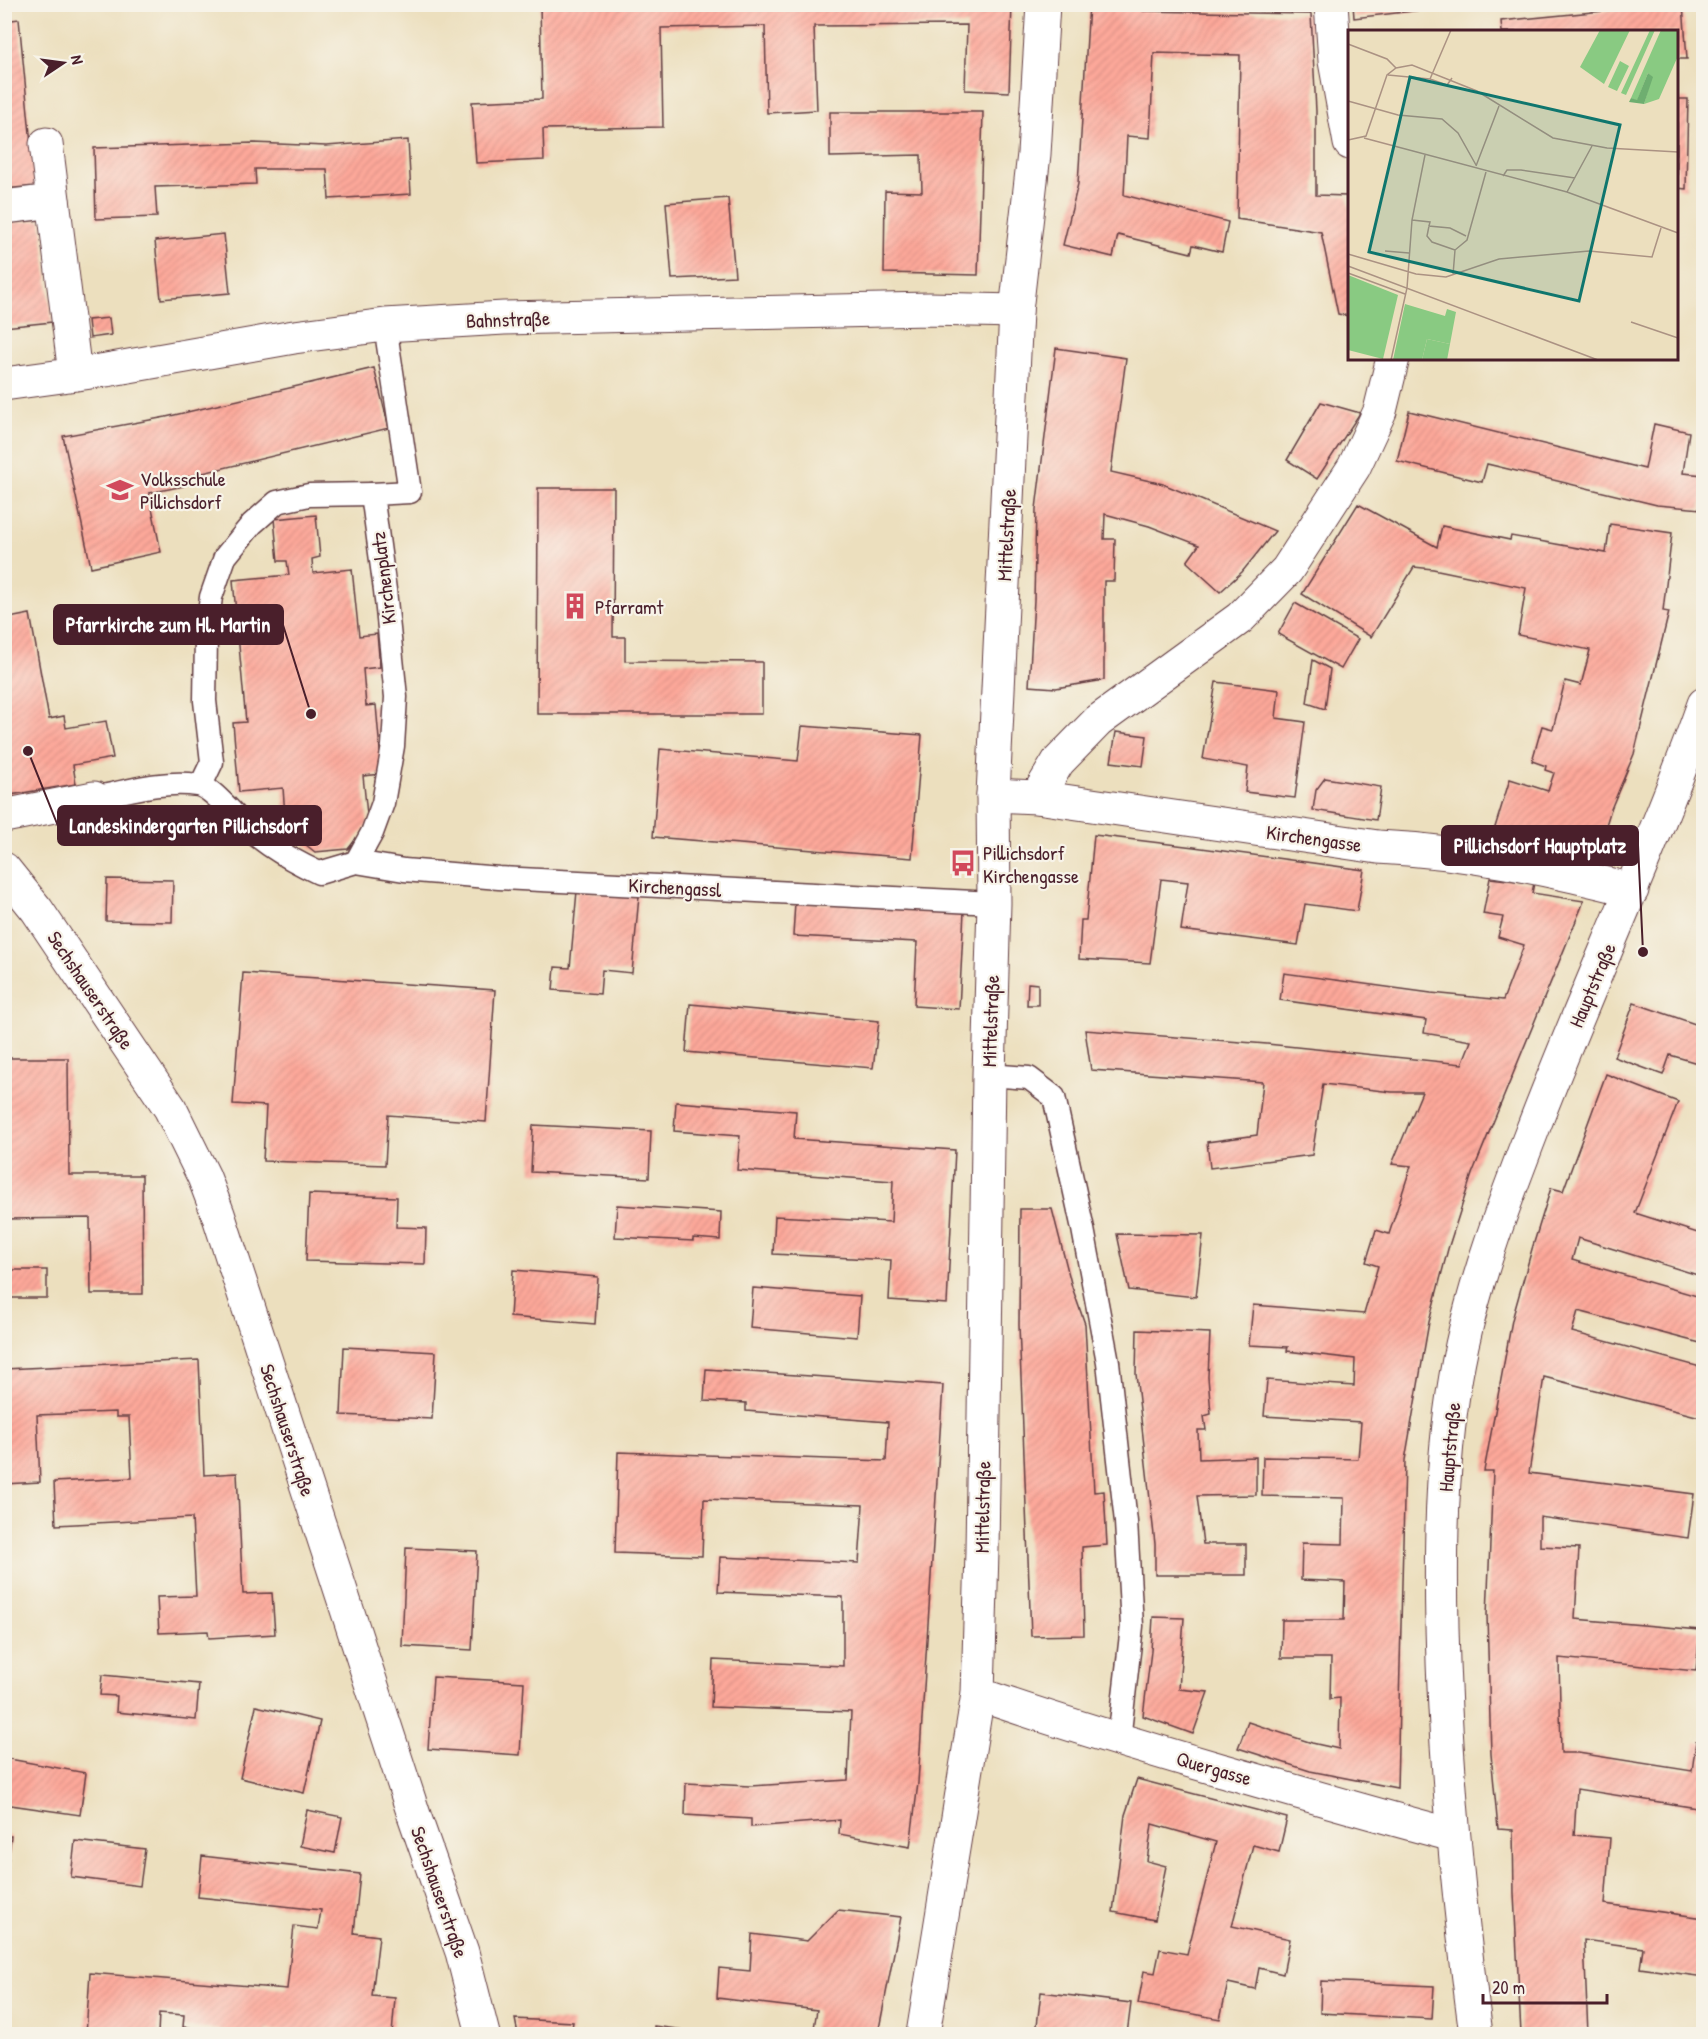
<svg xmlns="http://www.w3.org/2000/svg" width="1708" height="2039" font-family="'Patrick Hand',sans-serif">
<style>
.building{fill:url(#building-hatch)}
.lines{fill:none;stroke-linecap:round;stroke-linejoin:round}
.lane-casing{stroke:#623c41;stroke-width:25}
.street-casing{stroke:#623c41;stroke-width:35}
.secondary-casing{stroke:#623c41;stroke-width:35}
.lane{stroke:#fff;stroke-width:22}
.street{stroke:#fff;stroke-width:33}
.secondary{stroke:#fff;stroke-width:33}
.labels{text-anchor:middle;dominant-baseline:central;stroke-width:4.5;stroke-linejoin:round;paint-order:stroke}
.street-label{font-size:20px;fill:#4a1f2b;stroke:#f7f3e8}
.poi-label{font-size:20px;fill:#4a1f2b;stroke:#f7f3e8;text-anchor:start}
.inset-road{fill:none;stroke:#ab9283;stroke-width:1.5}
.view{fill:#0f766e;fill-opacity:0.15;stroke:#0f766e;stroke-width:3}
.inset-edge{fill:none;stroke:#4a1f2b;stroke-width:3}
.leader{fill:none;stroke:#4a1f2b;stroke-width:2}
.callout-dot{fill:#4a1f2b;stroke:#f7f3e8;stroke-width:2}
.callout{fill:#4a1f2b;stroke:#4a1f2b;stroke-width:2}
.callout-label{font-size:21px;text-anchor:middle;font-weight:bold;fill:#fff}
</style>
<defs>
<pattern id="building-hatch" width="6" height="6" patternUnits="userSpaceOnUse" patternTransform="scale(1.5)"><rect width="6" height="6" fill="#fda89a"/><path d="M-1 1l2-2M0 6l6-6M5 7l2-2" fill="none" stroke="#da9085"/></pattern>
</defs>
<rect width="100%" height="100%" fill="#f7f3e8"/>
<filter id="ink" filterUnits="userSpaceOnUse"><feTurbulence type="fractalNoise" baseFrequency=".0167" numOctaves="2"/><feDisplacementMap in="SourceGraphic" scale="12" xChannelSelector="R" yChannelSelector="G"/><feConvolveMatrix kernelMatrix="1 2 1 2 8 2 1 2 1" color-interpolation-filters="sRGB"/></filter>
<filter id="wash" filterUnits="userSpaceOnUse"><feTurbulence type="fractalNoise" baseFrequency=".008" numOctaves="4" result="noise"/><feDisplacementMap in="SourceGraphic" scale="24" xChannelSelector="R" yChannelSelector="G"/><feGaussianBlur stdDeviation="1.35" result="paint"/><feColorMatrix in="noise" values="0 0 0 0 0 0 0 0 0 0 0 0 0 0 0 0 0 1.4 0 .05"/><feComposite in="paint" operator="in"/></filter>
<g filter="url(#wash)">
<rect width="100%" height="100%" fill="#ecdfbe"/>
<g id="blocks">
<g class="building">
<path d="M540 4H1012L1009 92 965 90 967 25 814 26 817 110 767 113 765 26 661 28 663 127 543 129 544 160 476 163 472 102 542 99Z"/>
<path d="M1089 4H1143V11L1311 14 1316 111V195L1347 196 1350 207V316L1338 314 1321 232 1237 219 1240 55 1154 53 1150 138 1127 136 1124 195 1228 222 1222 252 1193 245 1191 253 1118 235 1113 257 1063 245 1078 184Z"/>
<path d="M1353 4H1420L1421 10 1354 18Z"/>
<path d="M1623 4H1683L1687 59H1677V32H1502L1501 21 1623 9Z"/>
<path d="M19 19 35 186 4 189V21Z"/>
<path d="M1677 99H1688L1686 189 1677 188Z"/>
<path d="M830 112H983L978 275 884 273 885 191 922 192 921 155 830 157Z"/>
<path d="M408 140 411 194 329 199 327 169H255L256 184 155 187 157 217 96 219 94 148 254 143 326 146Z"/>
<path d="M728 198 735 276 672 279 666 203Z"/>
<path d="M41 220 52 322 4 327V224Z"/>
<path d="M224 234 230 293 161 299 155 241Z"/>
<path d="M109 318 111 335 90 338 88 320Z"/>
<path d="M1056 348 1126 358 1111 472 1163 484 1275 531 1242 572 1220 592 1187 562 1199 545 1149 526 1105 514 1104 539H1115L1114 581H1104V680L1056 688 1029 686 1034 600 1036 509Z"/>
<path d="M374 368 389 428 182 478 184 486 149 493 161 552 91 567 63 436 166 417Z"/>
<path d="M1321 402 1360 413 1317 479 1287 460Z"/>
<path d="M1409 411 1645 469 1654 424 1689 432 1683 473 1704 475 1701 509 1657 505 1487 464 1482 482 1397 461Z"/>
<path d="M538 488H614L613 637H625V661L762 662V714H537Z"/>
<path d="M1358 504 1437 547 1442 526 1510 540 1511 536 1606 553 1610 524 1672 533 1663 611 1669 612 1634 754 1611 809 1593 867 1492 837 1510 779 1548 791 1554 773 1545 770 1546 766 1532 761 1542 726 1553 729 1565 681 1581 685 1590 650 1518 635 1526 588 1433 569 1414 567 1371 637 1302 594Z"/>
<path d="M316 515 320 557 312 559 313 573 352 569 359 636 377 634 380 667 363 669 366 706 376 705 382 774 363 776 368 824 348 849 315 852 286 829 283 788 239 792 233 723 246 722 233 580 289 575 287 561H278L274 519Z"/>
<path d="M1295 603 1358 639 1341 669 1278 634Z"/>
<path d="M30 614 49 719 64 716 66 728 106 721 113 758 73 765 76 784 4 796V619Z"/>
<path d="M1313 660 1330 669 1325 709 1307 703Z"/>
<path d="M1216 682 1279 690 1276 718 1305 722 1295 798 1245 792 1248 767 1203 759Z"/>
<path d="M802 726 922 735 912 858 653 837 660 749 798 761Z"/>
<path d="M1116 732 1147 736 1143 766 1111 762Z"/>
<path d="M1325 778 1381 787 1376 820 1313 810 1316 790Z"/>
<path d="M1094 835 1194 847 1364 870 1357 911 1305 904 1298 945 1181 930 1188 882 1161 879 1150 963 1079 959 1081 920H1086Z"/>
<path d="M1490 878 1534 883 1532 893 1584 901 1472 1174 1448 1249 1429 1322 1405 1460 1397 1788 1310 1771 1238 1748 1248 1722 1312 1743 1339 1749 1340 1698 1330 1699 1331 1658H1281L1282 1620H1344L1345 1582 1301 1580 1302 1543 1343 1544 1344 1498 1262 1496 1263 1457 1358 1459 1361 1422 1264 1416 1267 1380 1354 1386 1355 1359 1287 1351 1288 1347 1249 1345 1253 1305 1364 1314 1378 1266 1366 1262 1376 1230 1389 1234 1411 1166 1392 1164 1422 1092H1392L1323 1084 1312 1155 1210 1168 1207 1142 1257 1135 1263 1082 1091 1070 1085 1030 1267 1044 1462 1064 1471 1041 1424 1033 1426 1020 1280 1000 1284 973 1431 993 1503 1000 1524 945 1498 937 1503 917 1483 914Z"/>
<path d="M107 879 173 880 172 922 106 921Z"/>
<path d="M577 891 639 896 632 973 602 970 600 994 553 990 555 967 570 968Z"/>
<path d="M795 902 964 911 959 1009 914 1006 917 942 793 936Z"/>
<path d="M243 973 495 990 486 1122 388 1115 385 1165 263 1161 266 1106 233 1104Z"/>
<path d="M1028 983 1038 984V1005H1027Z"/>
<path d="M1634 1003 1704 1027V1065L1670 1055 1663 1075 1614 1057Z"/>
<path d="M690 1004 879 1021 873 1068 686 1052Z"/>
<path d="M4 1058H68L69 1175H142L143 1294H91L90 1218 4 1219Z"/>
<path d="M1606 1074 1678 1102 1635 1213 1704 1235V1277L1578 1238 1572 1260 1704 1298V1344L1578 1311 1572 1332 1704 1368V1418L1544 1377 1529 1473 1694 1494 1688 1538 1540 1517V1546L1579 1548 1575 1619 1700 1630 1696 1671 1559 1658 1561 1753H1578L1692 1771 1696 1742 1704 1744V1809L1577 1789 1574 1835 1610 1838 1605 1904 1704 1918V1977L1640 1968 1643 1948 1584 1940 1588 2034H1521L1514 1894 1513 1830 1498 1829 1491 1754 1487 1615 1493 1471H1484L1512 1320 1532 1249 1551 1188 1563 1191Z"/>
<path d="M676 1102 796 1111 794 1139 955 1150 947 1304 889 1300 891 1260 773 1254 775 1216 891 1222 893 1181 737 1170 740 1136 674 1131Z"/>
<path d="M533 1125 651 1131 649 1178 531 1172Z"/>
<path d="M309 1194 397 1197 396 1227 426 1228 425 1264 306 1261Z"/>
<path d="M617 1205 721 1212 720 1240 693 1238V1241L615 1237Z"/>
<path d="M1020 1209H1052L1072 1287 1085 1324 1094 1492 1104 1491 1107 1545 1082 1547 1084 1635 1031 1636 1019 1325Z"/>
<path d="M1117 1234 1203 1235 1196 1297 1129 1290Z"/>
<rect x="4" y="1270" width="43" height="28"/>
<path d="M513 1270 598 1277 595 1324 510 1317Z"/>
<path d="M753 1288 860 1296 857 1337 750 1328Z"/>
<path d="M1137 1330 1210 1333 1208 1377 1211 1414 1204 1416 1206 1430H1198L1199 1459 1256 1457V1495L1197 1496 1203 1544H1246V1575H1155V1544L1136 1374Z"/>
<path d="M344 1347 436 1352 432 1419 341 1415Z"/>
<path d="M199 1360 204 1475 237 1473 243 1594 272 1593 275 1634 209 1638 208 1631 159 1633 157 1597 196 1596 192 1518 56 1525 54 1482 132 1478 129 1417H116V1412L37 1415 40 1482 4 1484V1369Z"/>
<path d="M706 1369 943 1385 918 1783 910 1847 839 1834 840 1820 751 1827V1819L685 1815 686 1783 750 1786 848 1780 851 1712 711 1707 713 1660 843 1666V1597L718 1592 720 1557 859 1563 863 1505 704 1499 702 1556 615 1553 618 1452 886 1461 888 1422 746 1411V1403L704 1401Z"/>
<path d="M406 1548 477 1551 472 1650 402 1646Z"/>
<path d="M1153 1617 1184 1618 1179 1689 1208 1692 1193 1734 1143 1716 1151 1651Z"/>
<path d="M102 1675 199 1684 196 1720 116 1712 117 1696 100 1695Z"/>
<path d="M433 1677 524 1682 520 1755 428 1749Z"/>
<path d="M256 1706 320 1721 304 1793 240 1778Z"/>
<path d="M4 1758 86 1773 80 1815 4 1804Z"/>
<path d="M1137 1779 1287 1818 1279 1852 1253 1845 1232 1926 1290 1939 1283 1974 1259 1968 1255 1989 1228 1983 1220 2019 1138 2004 1144 1971 1155 1973 1160 1949 1187 1954 1216 1842 1152 1824 1147 1861 1166 1866 1155 1920 1113 1912 1125 1815Z"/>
<path d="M307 1810 342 1817 335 1853 300 1846Z"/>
<path d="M4 1836H11L6 1880H4Z"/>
<path d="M75 1841 145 1849 140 1886 71 1877Z"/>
<path d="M202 1856 360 1874 354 1933 379 1936 372 1996 395 1998 392 2034H318L265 2030V2034L183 2027 184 2015 159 2013 158 2034H86L90 1973 287 1989 294 1926 318 1929 321 1910 198 1897Z"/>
<path d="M838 1910 901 1917 878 2034H813L817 2010 717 1998 719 1968 750 1971 752 1934 807 1941Z"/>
<path d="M1321 1981 1434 1986 1432 2019 1320 2013Z"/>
<path d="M1041 1992 1131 2003 1127 2034H1036Z"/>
<path d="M515 2019 573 2022 571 2034H518Z"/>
<path d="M654 2026 706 2033V2034H654Z"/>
<path d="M1320 2030 1355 2033V2034H1320Z"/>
</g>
</g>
</g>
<g filter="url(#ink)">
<use href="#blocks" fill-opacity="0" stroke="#623c41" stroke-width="1.5"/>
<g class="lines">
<g class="lane-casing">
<g id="lane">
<path d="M201 785 212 762 205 701 206 637 211 597 225 557 252 524 277 502 309 495 372 494"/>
<path d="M94 798C128 791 163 780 198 785 208 787 220 800 227 807 254 838 283 856 319 873L356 862 404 870 499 878 994 903"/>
<path d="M356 862 372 833 383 803 393 746 396 697 385 590 372 494 410 492 385 325"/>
<path d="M989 1075 1029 1078 1054 1097 1083 1229 1108 1362 1126 1522 1132 1626 1119 1740"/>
</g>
</g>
<g class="street-casing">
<g id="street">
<path d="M1331 4 1335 61 1350 143"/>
<path d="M46 144 75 374"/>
<path d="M4 207 53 201"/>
<path d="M993 795 1037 797 1378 847C1463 851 1549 869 1632 890"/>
<path d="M1037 797 1058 762 1098 721 1240 618 1287 570 1354 467 1380 411 1393 358"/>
<path d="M4 816 94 798"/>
<path d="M4 869 37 910 170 1108 204 1177 218 1214 414 1815 462 1952 483 2034"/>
<path d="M978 1694C1058 1722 1139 1746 1221 1770 1298 1792 1375 1815 1453 1835"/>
<path d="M923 2034 978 1694 982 1551 989 1075 994 903 993 795 1016 311"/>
</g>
</g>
<g class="secondary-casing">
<g id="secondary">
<path d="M4 384 106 370 294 337 385 325 504 318 929 309 1016 311 1034 154 1043 4"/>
<path d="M1476 2034C1458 1899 1445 1764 1442 1627 1440 1533 1442 1437 1462 1345 1478 1272 1504 1204 1531 1134 1586 990 1652 850 1704 704"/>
</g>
</g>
<use href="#lane" class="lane"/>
<use href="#street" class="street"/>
<use href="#secondary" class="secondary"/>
</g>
</g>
<defs>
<g id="school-bare" transform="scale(2.07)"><path d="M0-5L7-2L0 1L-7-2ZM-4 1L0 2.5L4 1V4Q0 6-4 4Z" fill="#d1495b" stroke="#f7f3e8" stroke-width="2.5" paint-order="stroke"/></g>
<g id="building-bare" transform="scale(2.07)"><path d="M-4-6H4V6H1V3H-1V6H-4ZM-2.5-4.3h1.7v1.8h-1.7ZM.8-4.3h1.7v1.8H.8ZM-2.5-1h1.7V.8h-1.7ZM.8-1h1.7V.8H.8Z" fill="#d1495b" stroke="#f7f3e8" stroke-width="2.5" paint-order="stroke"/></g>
<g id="bus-bare" transform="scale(2.07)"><path d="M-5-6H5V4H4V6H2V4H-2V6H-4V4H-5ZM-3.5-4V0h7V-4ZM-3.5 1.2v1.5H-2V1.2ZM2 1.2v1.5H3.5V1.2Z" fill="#d1495b" stroke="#f7f3e8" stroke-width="2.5" paint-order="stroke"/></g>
</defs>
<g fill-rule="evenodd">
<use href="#school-bare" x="120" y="490"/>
<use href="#building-bare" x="575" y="606"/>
<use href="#bus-bare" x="963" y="863"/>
</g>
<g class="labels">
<g class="street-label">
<text transform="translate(508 319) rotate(-2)">Bahnstraße</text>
<text transform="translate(1006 535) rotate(-87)">Mittelstraße</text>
<text transform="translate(383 578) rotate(-97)">Kirchenplatz</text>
<text transform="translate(1314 838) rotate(8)">Kirchengasse</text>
<text transform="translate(675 887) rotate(3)">Kirchengassl</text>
<text transform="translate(1592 985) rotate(-67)">Hauptstraße</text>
<text transform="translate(91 990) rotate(56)">Sechshauserstraße</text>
<text transform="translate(990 1021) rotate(-88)">Mittelstraße</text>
<text transform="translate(288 1430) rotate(72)">Sechshauserstraße</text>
<text transform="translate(1449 1447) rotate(-85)">Hauptstraße</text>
<text transform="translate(982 1507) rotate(-89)">Mittelstraße</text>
<text transform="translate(1214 1768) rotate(16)">Quergasse</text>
<text transform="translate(440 1892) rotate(71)">Sechshauserstraße</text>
</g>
<g class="poi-label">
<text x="140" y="478">Volksschule<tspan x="140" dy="23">Pillichsdorf</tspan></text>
<text x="595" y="606">Pfarramt</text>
<text x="983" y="852">Pillichsdorf<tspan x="983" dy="23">Kirchengasse</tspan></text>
</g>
</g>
<g transform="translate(1348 30)">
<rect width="330" height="330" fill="#ecdfbe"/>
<path d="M252 0H282L256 54 232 37ZM302 0H307L278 65 273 63ZM313 0H330V26L311 69 296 74 304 47 300 43 289 71 283 68ZM272 31 281 36 269 61 260 57Z" fill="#89ca82"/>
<path d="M300 43 305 47 296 74 281 72 283 68 289 70Z" fill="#6eae70"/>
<path d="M79 309 102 314 99 330H74Z" fill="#89ca82"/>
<path d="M0 245 50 265 35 329 0 320ZM57 274 97 286 99 279 108 282 102 314 79 309 74 330H45Z" fill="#89ca82"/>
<path class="inset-road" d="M0 14 39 29 48 38M40 45 82 49 103 0M82 49 99 55 104 48M0 71 50 85 94 89 110 103 128 135M16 108 219 162 330 203M0 110 18 106 39 45 48 38 64 35 129 61 205 108 259 118 330 122M128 136 151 76M155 146 159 140H173L227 148M219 162 244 116M64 190 82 192 81 196 102 198 118 206M81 196 79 206 84 212 107 220M37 221 61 223M0 224 68 244 98 247 151 229 241 221 304 227 313 198M0 236 250 330M0 243 57 264M105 245 107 220 119 210 138 142M283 292 330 308M43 330 59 258 64 190 77 125"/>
<path class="view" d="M62 47 272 95 231 271 21 222Z"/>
<rect width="330" height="330" class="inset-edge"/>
</g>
<path class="leader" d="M311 714L283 625M28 751L58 826M1643 952L1638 845"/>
<g class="callout-dot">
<circle cx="311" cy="714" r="6"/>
<circle cx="28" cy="751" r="6"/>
<circle cx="1643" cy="952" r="6"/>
</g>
<g class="callout">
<rect x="54" y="605" width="229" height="39" rx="6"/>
<rect x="58" y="806" width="263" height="39" rx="6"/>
<rect x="1442" y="826" width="196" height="39" rx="6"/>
</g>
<g class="callout-label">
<text x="168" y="632">Pfarrkirche zum Hl. Martin</text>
<text x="189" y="833">Landeskindergarten Pillichsdorf</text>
<text x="1540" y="853">Pillichsdorf Hauptplatz</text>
</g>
<rect width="1708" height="2039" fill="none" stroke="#f7f3e8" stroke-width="24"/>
<g transform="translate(63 63) rotate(77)" stroke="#f7f3e8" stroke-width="4.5" paint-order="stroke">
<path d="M0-4.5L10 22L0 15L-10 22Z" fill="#4a1f2b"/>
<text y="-9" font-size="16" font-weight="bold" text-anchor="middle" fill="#4a1f2b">N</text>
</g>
<path d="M1483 1994v9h124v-9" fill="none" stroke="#4a1f2b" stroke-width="3"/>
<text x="1492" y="1994" font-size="18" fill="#4a1f2b" stroke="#f7f3e8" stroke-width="4.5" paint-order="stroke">20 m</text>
</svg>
